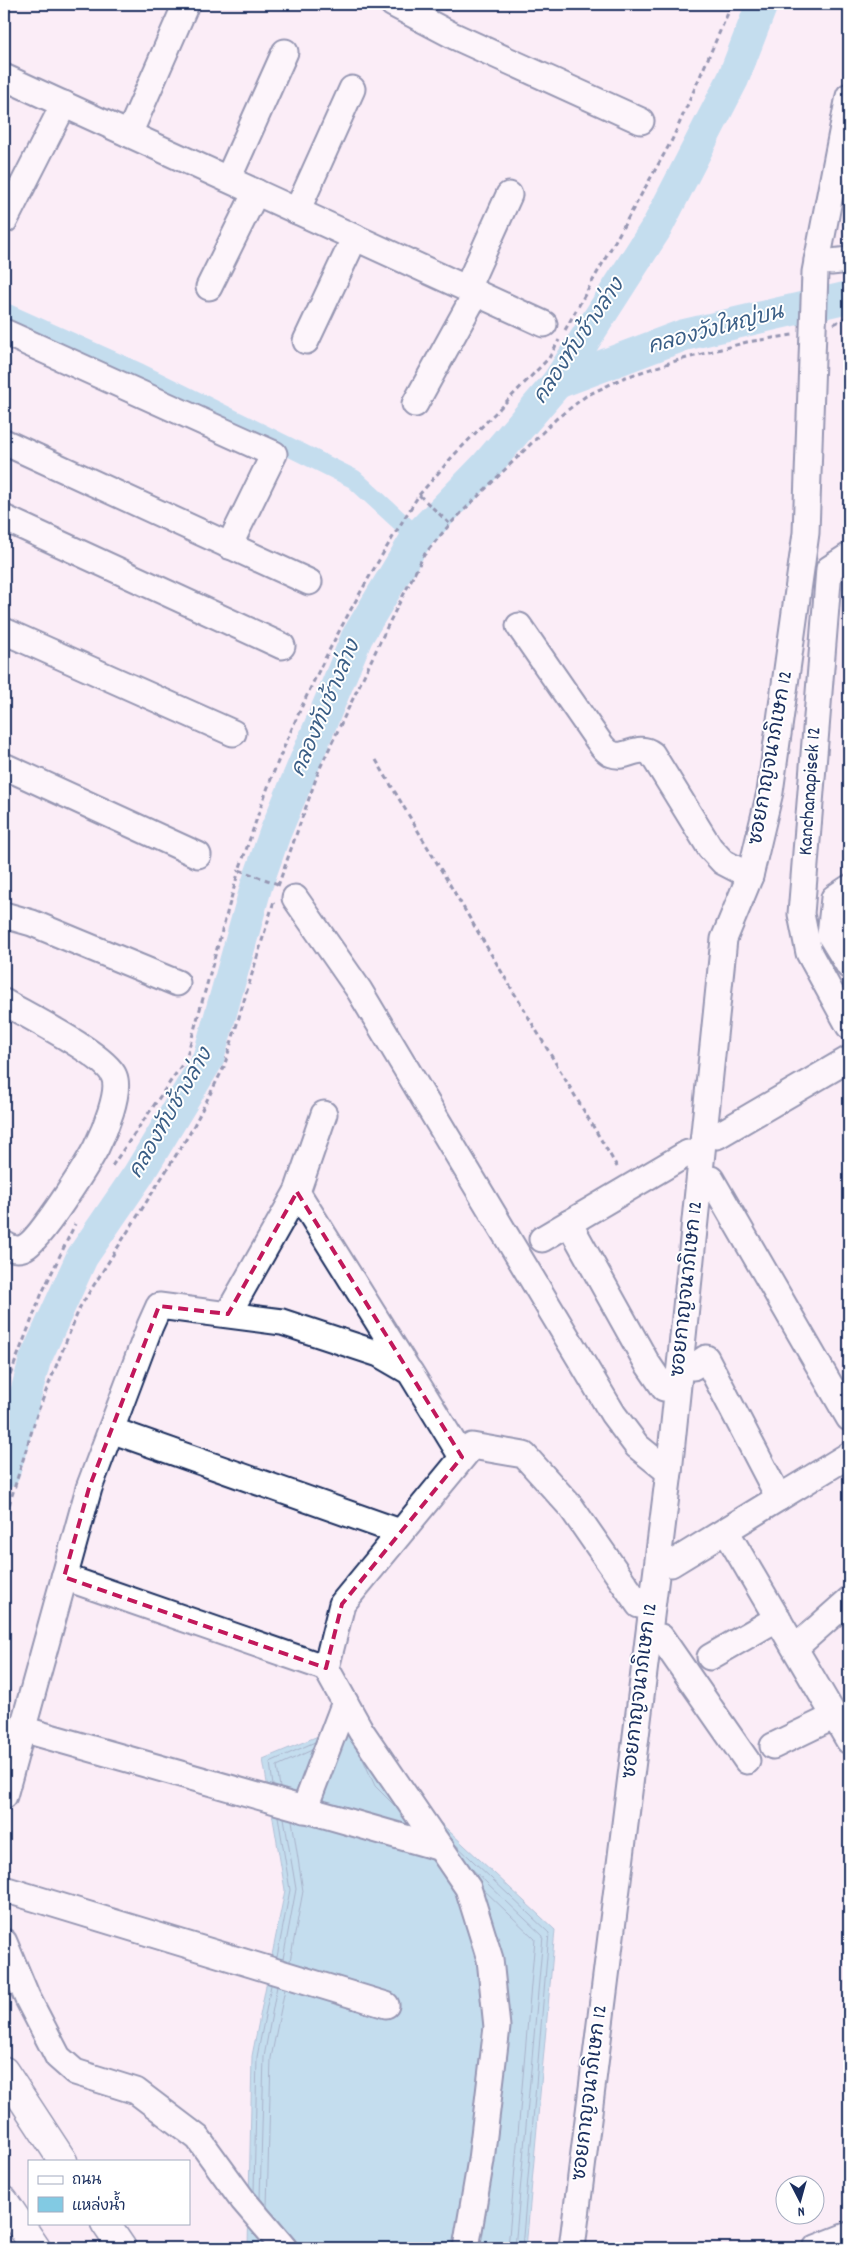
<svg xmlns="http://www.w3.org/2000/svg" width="853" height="2252" font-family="Dekko,'Playpen Sans Thai',sans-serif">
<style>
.water{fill:#82cae3;stroke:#598cae}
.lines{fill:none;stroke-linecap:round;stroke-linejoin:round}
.shore{stroke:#446d93;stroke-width:1}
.canal{stroke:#82cae3;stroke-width:19}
.river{stroke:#82cae3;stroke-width:32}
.minor-casing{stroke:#1b2f5e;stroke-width:29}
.major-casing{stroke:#1b2f5e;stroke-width:31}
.highway-casing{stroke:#1b2f5e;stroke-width:31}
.path{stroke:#1b2f5e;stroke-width:3;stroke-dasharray:5 4;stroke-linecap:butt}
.minor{stroke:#fff;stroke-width:25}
.major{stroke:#fff;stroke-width:28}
.highway{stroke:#fff;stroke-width:28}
.marked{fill:none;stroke:#c2185b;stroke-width:4;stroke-dasharray:10 6;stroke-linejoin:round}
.labels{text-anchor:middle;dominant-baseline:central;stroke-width:4;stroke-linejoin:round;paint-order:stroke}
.street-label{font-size:20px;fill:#1b2f5e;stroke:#fff}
.water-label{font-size:21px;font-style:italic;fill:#3a5e86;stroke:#fff}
</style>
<rect width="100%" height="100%" fill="#fbedf7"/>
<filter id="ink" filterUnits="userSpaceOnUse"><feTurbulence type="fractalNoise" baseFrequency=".02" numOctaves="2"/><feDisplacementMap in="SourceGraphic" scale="10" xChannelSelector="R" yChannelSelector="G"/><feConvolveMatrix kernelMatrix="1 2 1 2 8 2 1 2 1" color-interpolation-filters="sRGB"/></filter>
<g filter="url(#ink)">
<path class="water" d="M366 1716 389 1775 555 1930 526 2248 248 2247 252 2056 285 1890 263 1759Z"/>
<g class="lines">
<g class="shore">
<path d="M362 1757 375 1786 396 1807"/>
<path d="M273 1786 270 1762 315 1742"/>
<path d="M280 1788 277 1766 312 1750"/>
<path d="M453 1842 549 1933 522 2248"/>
<path d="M469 1866 543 1936 515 2248"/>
<path d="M482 1888 535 1939 508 2248"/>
<path d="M277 1957 290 1890 278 1816"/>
<path d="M283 1959 296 1889 284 1818"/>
<path d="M290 1961 303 1891 292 1820"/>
<path d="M254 2192 257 2057 271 1985"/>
<path d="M260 2199 264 2057 277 1986"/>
<path d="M267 2207 271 2058 285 1989"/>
</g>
<path class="canal" d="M4 312 140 373 354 479 417 537"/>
<g class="river">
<path d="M557 383 684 335 849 297"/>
<path d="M4 1473 35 1360 82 1257 138 1175 208 1059 256 887 275 833 357 637 417 537 485 467 557 383 657 227 733 79 762 4"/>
</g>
<g class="minor-casing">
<g id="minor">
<path d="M393 4 454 36 641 121"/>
<path d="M4 77 544 324"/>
<path d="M129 134 186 4"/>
<path d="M228 179 285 52"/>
<path d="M297 211 352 89"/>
<path d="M5 220 64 104"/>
<path d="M817 260 831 262 849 260"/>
<path d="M209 287 256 192"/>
<path d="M467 288 509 195"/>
<path d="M4 332 274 454 229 546"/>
<path d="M306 341 355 237"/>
<path d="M415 404 476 293"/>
<path d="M4 442 309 582"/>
<path d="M4 518 282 646"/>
<path d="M849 556 829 569 801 914 809 953 849 1026"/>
<path d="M519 626 602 746C604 748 608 753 612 754 626 760 638 743 652 754L710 848 723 862 750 876"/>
<path d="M4 631 233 733"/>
<path d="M4 766 198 855"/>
<path d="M849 888 834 898 830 935 849 966"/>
<path d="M295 898 359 990 613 1414 637 1446 669 1472"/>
<path d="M4 915 32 923 177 983"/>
<path d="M4 1002C26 1015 106 1055 114 1076 121 1092 104 1132 96 1148 87 1165 40 1240 25 1247 18 1251 10 1248 4 1244"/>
<path d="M717 1136 849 1059"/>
<path d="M711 1179 849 1418"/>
<path d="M297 1192 408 1370"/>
<path d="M569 1223 647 1363 664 1388"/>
<path d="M542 1239 688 1153"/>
<path d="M228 1314 297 1192 324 1114"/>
<path d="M693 1367 706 1358 779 1498"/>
<path d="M111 1430 400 1532"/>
<path d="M726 1531 849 1741"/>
<path d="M671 1564 849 1455"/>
<path d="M64 1577 326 1668"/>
<path d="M661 1637 747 1761"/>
<path d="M796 1647 849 1600"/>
<path d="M710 1657 778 1618"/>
<path d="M22 1729 441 1848"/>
<path d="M773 1746 835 1716"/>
<path d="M4 1796 89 1488 150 1326 159 1306 282 1322 379 1354 410 1372 462 1457"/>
<path d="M304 1810 345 1702"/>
<path d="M4 1889 386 2005"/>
<path d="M4 1942 27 1997 58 2057 75 2072 136 2091 198 2138 243 2200 284 2248"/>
<path d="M466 2248 481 2160 497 2027 490 1959 468 1888 361 1731 326 1668 342 1604 472 1446 524 1455 571 1507 639 1605"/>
<path d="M572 2248 669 1472 724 939 750 876 770 792 806 533 815 272 849 96"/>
<path d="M816 2248 849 2235"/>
</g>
</g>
<g class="major-casing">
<g id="major">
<path d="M4 2071 63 2161"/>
<path d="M105 2223 122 2248"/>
</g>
</g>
<g class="highway-casing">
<path id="highway" d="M4 2201 36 2248"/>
</g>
<g class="path">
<path d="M834 324 849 316"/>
<path d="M565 330 672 140 732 4"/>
<path d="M419 495 453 456 549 358 559 340"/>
<path d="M376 760 619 1170"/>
<path d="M278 884 239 870C253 831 265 791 282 752 319 662 367 577 419 495L450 524"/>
<path d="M278 886 319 770 389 623 424 555 450 524 556 419 586 396 623 378 672 362 747 342 793 335"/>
<path d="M112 1166 186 1059 239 870"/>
<path d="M4 1391 42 1293 75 1224"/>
<path d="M4 1531 10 1502 38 1411 80 1307 190 1133 224 1067 274 901"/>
</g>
<use href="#minor" class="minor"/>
<use href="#major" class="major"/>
<use href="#highway" class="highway"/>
</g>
</g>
<path d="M0 0H853V2252H0ZM297 1192 462 1457 342 1604 326 1668 64 1577 89 1488 159 1306 228 1314Z" fill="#fbedf7" fill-opacity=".55" fill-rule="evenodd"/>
<path class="marked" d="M297 1192 462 1457 342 1604 326 1668 64 1577 89 1488 159 1306 228 1314Z"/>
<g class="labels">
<g class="street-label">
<text transform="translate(772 758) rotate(-80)">ซอยกาญจนาภิเษก 12</text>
<text transform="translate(811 791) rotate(-86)">Kanchanapisek 12</text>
<text transform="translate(688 1289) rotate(-84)">ซอยกาญจนาภิเษก 12</text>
<text transform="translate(641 1691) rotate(-83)">ซอยกาญจนาภิเษก 12</text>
<text transform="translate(591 2093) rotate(-83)">ซอยกาญจนาภิเษก 12</text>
</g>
<g class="water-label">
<text transform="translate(716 331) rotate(-15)">คลองวังใหญ่บน</text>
<text transform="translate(580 342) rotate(-56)">คลองทับช้างล่าง</text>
<text transform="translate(327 709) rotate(-67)">คลองทับช้างล่าง</text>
<text transform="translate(172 1114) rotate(-60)">คลองทับช้างล่าง</text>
</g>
</g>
<rect width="853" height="2252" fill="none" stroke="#fff" stroke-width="20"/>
<rect x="10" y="10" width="833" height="2232" fill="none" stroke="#1b2f5e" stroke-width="2" filter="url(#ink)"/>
<rect x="28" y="2160" width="162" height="65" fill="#ffffff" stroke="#a4acbf"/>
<rect x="38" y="2176" width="25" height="8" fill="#ffffff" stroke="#a4acbf"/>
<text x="72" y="2184" font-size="15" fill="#1b2f5e">ถนน</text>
<rect x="38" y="2197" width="25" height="15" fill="#82cae3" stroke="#a4acbf"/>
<text x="72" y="2210" font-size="15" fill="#1b2f5e">แหล่งน้ำ</text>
<g transform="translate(800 2200) rotate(174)"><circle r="24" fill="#ffffff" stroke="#a4acbf"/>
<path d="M0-4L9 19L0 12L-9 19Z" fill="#1b2f5e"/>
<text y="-8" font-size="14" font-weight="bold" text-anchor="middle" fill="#1b2f5e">N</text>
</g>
</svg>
